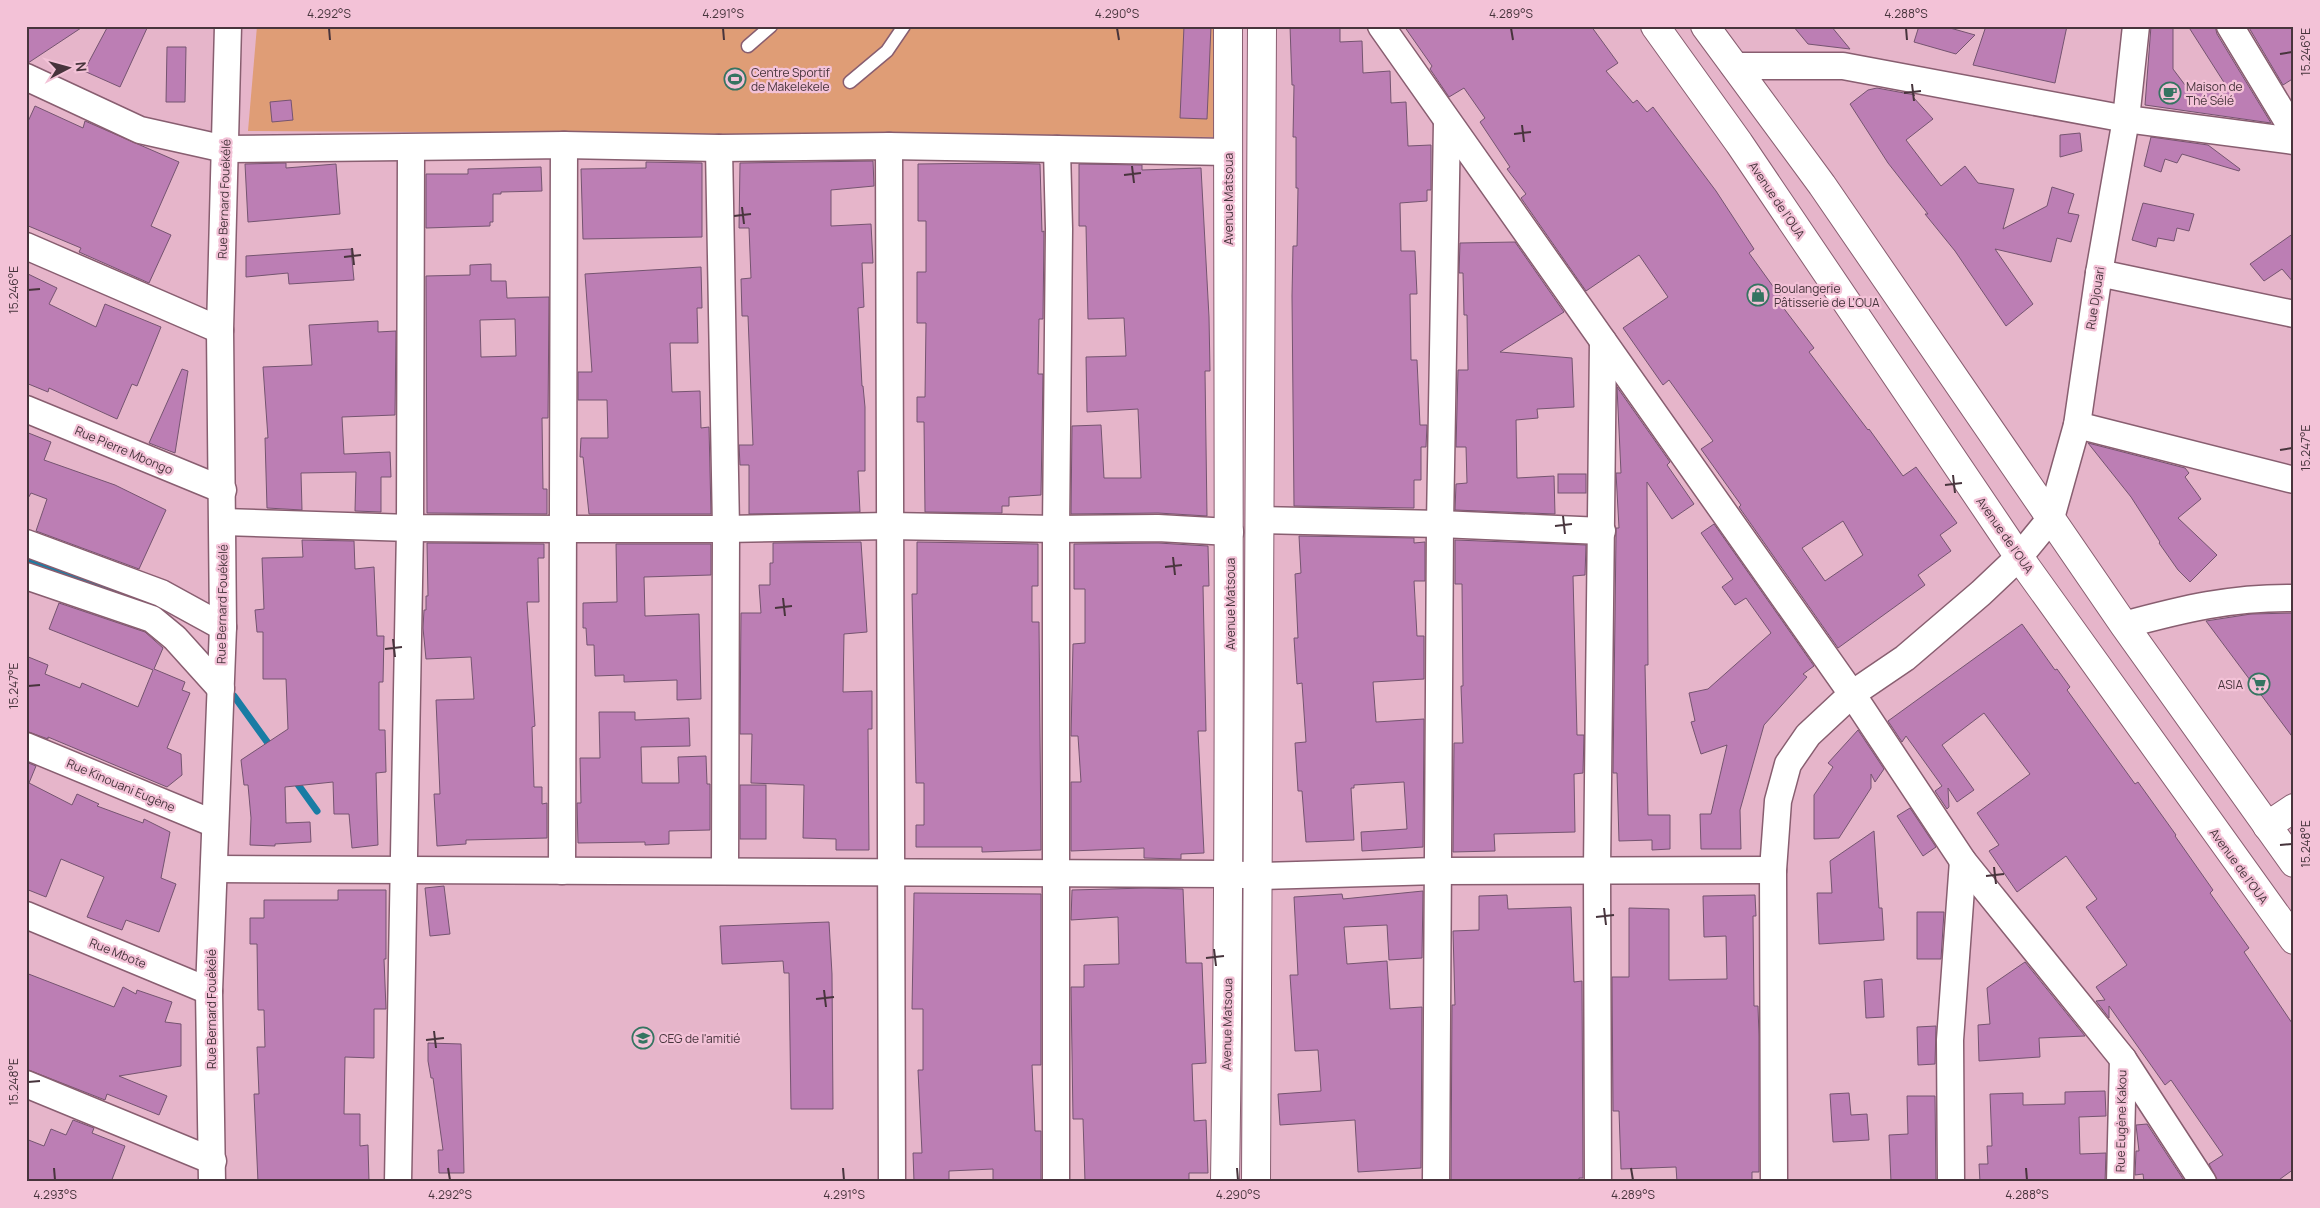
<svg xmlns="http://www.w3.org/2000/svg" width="2320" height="1208" font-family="Manrope,sans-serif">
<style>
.green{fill:#df9d76}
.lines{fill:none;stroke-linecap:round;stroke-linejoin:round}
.stream{stroke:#197ca4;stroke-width:7}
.building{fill:#bc7eb4;stroke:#755470;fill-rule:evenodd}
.service-casing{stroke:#885e70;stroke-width:15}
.minor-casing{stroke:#885e70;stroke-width:29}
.tertiary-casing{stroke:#885e70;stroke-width:30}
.primary-casing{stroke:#885e70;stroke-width:30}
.service{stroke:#fff;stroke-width:12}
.minor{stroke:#fff;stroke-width:26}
.tertiary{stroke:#fff;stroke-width:28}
.primary{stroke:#fff;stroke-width:28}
.ticks{fill:none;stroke:#47343c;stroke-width:2}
.labels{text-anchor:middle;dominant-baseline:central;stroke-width:4.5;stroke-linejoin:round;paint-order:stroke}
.poi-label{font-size:12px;fill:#47343c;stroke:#f3c2d7;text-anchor:start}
.street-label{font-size:12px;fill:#47343c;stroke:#f3c2d7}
.neatline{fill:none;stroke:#47343c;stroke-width:2}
.ticks-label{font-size:12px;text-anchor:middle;fill:#47343c}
</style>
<rect width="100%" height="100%" fill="#e6b5ca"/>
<path class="green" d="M257 26H1218L1216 137 248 131Z"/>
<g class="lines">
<g class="stream">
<path d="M26 561 126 594"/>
<path d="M234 696 273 750"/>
<path d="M294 779 317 811"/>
</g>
</g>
<g class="building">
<path d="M26 26H84L28 63 26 62Z"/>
<path d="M108 26H148L120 87 84 71Z"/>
<path d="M1184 26H1211L1207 119 1180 118Z"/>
<path d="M1290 26H1340V42L1362 41 1363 73 1390 71 1391 103 1406 102 1408 146 1431 145V190H1427V201L1400 203 1401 251H1415L1417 294H1410L1411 360H1417L1420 425H1427L1426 447H1421V480H1414V508L1294 506 1292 296 1293 246H1297L1298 188H1296V137H1293L1294 85H1292Z"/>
<path d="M1404 26H1591L1618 63 1606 71 1633 103 1637 100 1647 112 1653 107 1716 191 1754 249 1749 253 1785 303 1782 306 1814 348 1809 352 1868 430 1869 429 1903 476 1916 467 1957 523 1940 535 1951 551 1918 575 1925 585 1838 648 1739 507 1741 505 1701 449 1713 441 1669 380 1663 385 1623 328 1668 297 1639 255 1586 291 1521 198 1526 194 1507 169 1510 167 1480 122 1485 118 1464 88 1449 97 1430 69 1432 66ZM1843 521 1863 555 1825 581 1802 548Z"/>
<path d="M1793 26H1831L1850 49 1808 44Z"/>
<path d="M1919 26H1943L1975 35 1956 54 1914 42Z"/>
<path d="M1986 26H2067L2055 83 1973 65Z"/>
<path d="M2151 26H2173V69L2185 85 2225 84 2188 26H2215L2217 34 2271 123 2145 105Z"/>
<path d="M2248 26H2294V78L2283 85Z"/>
<path d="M167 47H186L185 102H166Z"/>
<path d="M1877 88 1915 95 1913 97 1933 119 1906 140 1941 186 1965 166 1978 183 2014 189 2003 229 2047 206 2052 187 2074 194 2068 213 2079 215 2071 242 2057 238 2051 262 1995 249 2033 304 2006 326 1955 251 1925 214H1928L1888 163 1850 104 1868 90Z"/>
<path d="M291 100 293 120 272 122 270 102Z"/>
<path d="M35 106 83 128 85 121 179 162 151 226 171 235 149 283 79 252 81 248 26 225V126Z"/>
<path d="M2080 133 2082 151 2060 157V135Z"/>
<path d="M2151 137 2208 145 2240 169 2239 171 2182 154 2177 163 2165 159 2161 172 2144 166Z"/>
<path d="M873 161 874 186 831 190V226L871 224 873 263H862L864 307 858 308 862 386H863L865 407V471H858L860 512 749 514V465H740L739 445H753L748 316H742L741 279 751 278 749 228H739L740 163Z"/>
<path d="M646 162 702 163V237L583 239 581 169 646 168Z"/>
<path d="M286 163V168L336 164 340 214 248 222 245 164Z"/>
<path d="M995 163 1040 164 1042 232 1044 231 1043 319H1039L1038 374H1043L1041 495 1009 497V506H1002V513L925 512 924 422H917V397H925L926 323H917V272H926V221H918V164Z"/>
<path d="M1079 164 1142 165V170L1201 168 1209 317 1210 371H1205L1207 516 1158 513 1071 514 1072 426 1101 425 1104 478H1141L1138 409 1087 412 1086 357 1126 356 1124 318 1088 319 1086 226H1079Z"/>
<path d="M541 167 542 191 501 192V194H493V222H490V226L426 228V174H468V169Z"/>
<path d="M2143 203 2194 214 2189 231 2177 228 2174 241 2158 238 2156 247 2132 240Z"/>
<path d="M2294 233V283L2282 269 2264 281 2250 264Z"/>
<path d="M1515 242 1564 312 1500 352 1572 358 1574 407 1537 409 1538 418 1516 420 1517 478 1554 476 1555 514 1455 510 1456 484 1467 483 1466 447H1456L1458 370H1468L1467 315H1464L1463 273H1459L1460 243Z"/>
<path d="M351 249 354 280 289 284 288 273 246 277V256Z"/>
<path d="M491 264V281H506L507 298 549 297 548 418H542L543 489H547V514L427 513 426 276 470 275V265ZM515 319 516 356 481 357 480 320Z"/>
<path d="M701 267 702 308H697L698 343H670L672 392 700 391 701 428 709 427 711 514H589L583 457H580L581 438H608L607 400H578V372H592L585 274Z"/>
<path d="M26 273 57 288 49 304 96 327 105 304 161 327 137 386 132 384 117 419 49 388 48 392 26 383Z"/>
<path d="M378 321V332L396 331 395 415 342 417 344 454 390 452 391 477H381V512L355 511 356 472 301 473 302 510 267 508 265 438H268L263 367 312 365 309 325Z"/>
<path d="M182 369 188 371 175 453 149 443Z"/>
<path d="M1617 387 1670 462 1667 465 1694 504 1672 519 1647 482 1648 665H1645L1648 815H1670V849L1652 850V840L1619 841 1617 773H1613L1616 536V528H1619L1616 473H1621Z"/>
<path d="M26 432 51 442 44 460 115 485 166 510 139 569 36 531 47 499 31 493 26 502Z"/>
<path d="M2088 443 2185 468 2189 473 2185 477 2201 499 2178 518 2217 555 2190 582 2178 570 2159 543 2160 542 2131 497Z"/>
<rect x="1558" y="474" width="28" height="19"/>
<path d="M1714 524 1814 666 1803 674 1807 677 1764 725 1740 810 1741 849H1701L1700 814H1711L1727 745 1701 754 1691 722 1695 721 1689 693 1708 689 1771 633 1746 598 1735 605 1722 587 1733 579 1701 533Z"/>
<path d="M1299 536 1414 538V543L1425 542V581H1414L1417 636H1424V679L1373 682 1376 722 1424 719 1423 847 1362 851 1361 832 1407 829 1404 782 1354 785V788H1351L1354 840 1306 842 1302 791H1298L1295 743 1306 742 1302 683 1297 684 1294 638H1298L1295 574 1301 573Z"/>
<path d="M302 540 354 541 355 569 374 567 377 636H384L383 682H379V730H385L386 772 376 773 378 845 352 848 349 814H334L333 782 285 787 286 823 310 822 311 842 275 844V846L250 845 251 818 248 785H244L241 760 288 729 286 679H263V632H257L255 610 264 609 262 558 303 557Z"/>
<path d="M1455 540 1586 545 1585 575 1573 576 1577 735H1584L1583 773 1574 774 1575 832 1494 834 1495 851 1453 852 1454 743H1463L1461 686H1463L1462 584H1455Z"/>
<path d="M861 542 867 632 844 634 843 692 872 691V729H868L869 850H836V839L803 838 804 785 751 783 752 734H740L741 613H761L759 585H770V563H773V543Z"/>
<path d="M917 542 1038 544V586H1032V622H1039L1041 850 982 852V847H916V825H924V783H916L912 594H917Z"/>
<path d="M427 543 544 544V558H538L539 602H527L535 726 532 727 534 787H542V804L547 803V838L466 840V844L437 846 434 794H440L436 700 474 699 471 657 426 659 423 628 424 610H426V596H428Z"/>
<path d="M1158 543 1208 546 1209 586H1203L1206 731H1198L1204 853 1181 854V859L1144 858V848L1071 851V782H1081L1078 736H1071L1073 644 1085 643V589H1074V544Z"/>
<path d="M616 544H711V575L644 577 645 616 699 614 701 699 677 700V680L624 682V675L595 676 594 645H587L586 628H583V603L617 602Z"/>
<path d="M59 603 145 632 163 648 154 669 185 682 182 690 190 693 167 748 181 754 182 775 167 787 48 737V739L26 731V656L48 665 45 674 80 688 82 683 138 707 153 670 49 629Z"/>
<path d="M2294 613V739L2206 621 2251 614Z"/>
<path d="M2022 624 2055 670 2057 669 2070 687 2067 690 2135 784 2138 782 2176 835 2175 836 2213 890 2210 893 2249 948 2244 952 2294 1026V1169L2276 1182H2218L2209 1164 2223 1155 2171 1080 2165 1085 2109 1006V1018L2096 1001 2105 1000 2096 987 2127 965 2086 907 2097 899 2066 856 2017 892 1989 851 1999 845 1977 813 2030 774 1984 713 1942 745 1974 790 1957 802 1948 788 1949 807 1947 809 1935 791 1942 786 1906 736 1902 742 1888 721Z"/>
<path d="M599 712H635V720L689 718 690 746 641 747 642 783H679L678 757 706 756 707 784H710V830L669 831V844L645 845V842L578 843 577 803H581L580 758H600Z"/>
<path d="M1858 730 1884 769 1875 782 1871 774V788L1839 838 1814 839V795L1833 767 1828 763Z"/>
<path d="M26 762 36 766 29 783 72 805 77 794 99 804 97 806 143 823 144 819 170 832 161 878 176 884 159 932 126 920 122 930 87 917 104 877 61 859 46 897 26 889Z"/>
<rect x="740" y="785" width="26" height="54"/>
<path d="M1910 808 1936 847 1923 856 1897 816Z"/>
<path d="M1874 831 1879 908H1882L1884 940 1819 944 1817 893H1832L1830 861Z"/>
<path d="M444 886 450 934 430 936 425 888Z"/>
<path d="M1146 888 1183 889 1186 963H1202L1206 1063 1192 1064 1194 1121 1206 1120 1208 1173H1189V1182H1085L1083 1119H1073L1071 987H1084V965L1119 964 1118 917 1071 920 1072 890Z"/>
<path d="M338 890H386V959H384L386 1009H374V1058L345 1057 344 1114H360V1146L368 1145 369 1182H258L254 1094H259L257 1047H265L264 1010H258L257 944H250V918H264V900H338Z"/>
<path d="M1423 891 1422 958 1389 960 1387 925 1344 927 1347 964 1387 961 1390 1009 1422 1007 1421 1168 1358 1172 1355 1120 1280 1125 1278 1094 1321 1091 1318 1050 1295 1051 1290 975H1298L1294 897 1342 894 1343 899Z"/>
<path d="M914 893 1041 894V1065H1032L1035 1131H1041V1182H993V1169L949 1171V1182H914L913 1153H922L918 1070H923V1009H912Z"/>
<path d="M1507 895 1508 909 1571 907 1574 982 1582 981 1583 1178H1579V1182H1451L1452 1005H1455L1453 931 1479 930V896Z"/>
<path d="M1755 895 1756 916H1753L1754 1006H1758L1759 1036V1172H1752V1182H1677L1676 1167 1621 1169 1619 1111H1613L1612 977H1629V908L1669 909V980L1727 979 1726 936 1704 937 1703 896Z"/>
<path d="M1917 912H1944L1941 959H1917Z"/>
<path d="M829 922 832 974 833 1109H791L789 973H784L783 961 722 964 720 926Z"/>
<path d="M2025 962 2085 1036 2039 1038 2040 1057 1979 1061 1978 1025 1990 1024 1987 988Z"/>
<path d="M26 973 114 1007 123 987 136 994 137 990 172 1002 165 1022 181 1024V1066L119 1076 167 1096 159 1115 107 1094 105 1100 26 1069Z"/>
<path d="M1882 979 1884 1017 1866 1018 1864 981Z"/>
<path d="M1936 1026 1935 1064 1918 1065 1917 1027Z"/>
<path d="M428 1043 461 1044 464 1173H439L438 1150H443L433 1078H431L428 1061Z"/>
<path d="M2105 1091 2106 1116 2079 1117 2080 1154 2106 1153 2105 1182H1980L1979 1164H1988L1987 1146H1992L1990 1094 2023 1093V1105L2065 1104V1092Z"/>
<path d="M1849 1093 1851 1115 1867 1114 1869 1140 1833 1142 1830 1094Z"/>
<path d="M1907 1096H1935L1936 1182H1891L1889 1135 1908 1134Z"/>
<path d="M73 1120 94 1128 92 1133 125 1146 111 1182H26V1139L44 1146 51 1129 66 1135Z"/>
<path d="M2147 1124 2185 1182H2144L2143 1174 2135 1175 2136 1151H2139L2136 1125Z"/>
</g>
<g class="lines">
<g class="service-casing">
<g id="service">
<path d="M748 46 771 26"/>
<path d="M850 82 887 51 904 26"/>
</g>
</g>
<g class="minor-casing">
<g id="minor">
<path d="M1381 26 1852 694 1963 861 2123 1059 2203 1182"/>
<path d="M2230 26 2294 132"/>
<path d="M1734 66H1843L2126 119 2294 141"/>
<path d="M26 77 140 130 225 149 564 145 719 148 889 146 1228 152"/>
<path d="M889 146 892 1182"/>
<path d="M719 148 726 529 725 870"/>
<path d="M26 246 220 330"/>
<path d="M2099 273 2294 314"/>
<path d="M26 409 223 490"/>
<path d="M2077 425 2294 480"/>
<path d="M1261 520 1440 524 1602 531"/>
<path d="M223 522 410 528 564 529H726L889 526 1056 529 1158 528 1230 532"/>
<path d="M26 543 161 593 223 627"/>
<path d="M26 576 152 619 175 638 221 689"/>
<path d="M2124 625C2183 609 2232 597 2294 598"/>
<path d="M26 746 215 824"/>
<path d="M214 869C552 873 891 870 1229 874L1259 876 1438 871 1773 870"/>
<path d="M562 871 564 145"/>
<path d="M26 915 209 991"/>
<path d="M26 1084 213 1161"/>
<path d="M212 1182 209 991 223 627 220 330 228 26"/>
<path d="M398 1182 410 528 411 148"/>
<path d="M1056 1182V529L1059 229 1057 149"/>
<path d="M1436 1182 1440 524 1447 122"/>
<path d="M1598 1182 1597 869 1603 341"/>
<path d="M1774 1182 1773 870 1778 801 1788 764 1808 735 1852 694 1905 658 1981 593 2019 557 2051 518 2077 425 2099 273 2126 119 2136 26"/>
<path d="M1951 1182 1950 1040 1963 861"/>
<path d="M2120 1182 2123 1059"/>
</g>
</g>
<g class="tertiary-casing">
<g id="tertiary">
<path d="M2267 826 2294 808"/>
<path d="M1225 1182C1231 797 1228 411 1228 26"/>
<path d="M1256 1182 1262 26"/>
</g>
</g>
<g class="primary-casing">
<g id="primary">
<path d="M1655 26 1739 143 2019 557 2294 940"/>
<path d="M1705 26 1822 185 2124 625 2294 863"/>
</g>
</g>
<use href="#service" class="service"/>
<use href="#minor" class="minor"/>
<use href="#tertiary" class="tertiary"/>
<use href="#primary" class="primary"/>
</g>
<path class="ticks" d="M329 28 330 40M723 28 724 40M1117 28 1119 40M1511 28 1513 40M1906 28 1907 40M2280 54 2292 52M1912 84 1914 101M1904 93 1921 91M1522 125 1524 142M1514 134 1531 132M1132 166 1134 183M1124 175 1141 173M742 207 744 224M734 216 751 214M352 248 354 265M344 257 361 255M28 290 40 289M2280 450 2292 448M1953 475 1955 493M1945 485 1962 483M1563 516 1565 534M1555 526 1572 524M1173 557 1175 575M1165 567 1182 565M783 598 785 616M775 608 792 606M393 639 395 657M385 649 402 647M28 686 40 685M2280 845 2292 844M1994 867 1996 884M1986 876 2004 874M1604 908 1606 925M1596 917 1614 915M1214 949 1216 966M1206 958 1224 956M824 990 826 1007M816 999 834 997M434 1031 436 1048M426 1040 444 1038M28 1082 40 1081M54 1168 55 1180M448 1168 450 1180M843 1168 844 1180M1237 1168 1238 1180M1631 1168 1633 1180M2026 1168 2027 1180"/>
<defs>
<g id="stadium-ring" transform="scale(1.125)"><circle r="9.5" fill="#f3c2d7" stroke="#357461" stroke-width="1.5"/><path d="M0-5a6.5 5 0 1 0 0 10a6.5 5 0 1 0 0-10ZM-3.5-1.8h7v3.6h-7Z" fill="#357461"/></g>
<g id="cafe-ring" transform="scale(1.125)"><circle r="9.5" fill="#f3c2d7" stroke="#357461" stroke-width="1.5"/><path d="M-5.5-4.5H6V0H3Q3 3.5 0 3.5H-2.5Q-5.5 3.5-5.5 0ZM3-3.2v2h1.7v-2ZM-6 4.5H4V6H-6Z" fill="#357461"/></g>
<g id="shop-ring" transform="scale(1.125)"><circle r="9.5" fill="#f3c2d7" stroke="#357461" stroke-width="1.5"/><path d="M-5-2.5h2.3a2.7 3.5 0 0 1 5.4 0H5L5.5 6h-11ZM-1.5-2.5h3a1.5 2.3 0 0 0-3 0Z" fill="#357461"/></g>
<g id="supermarket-ring" transform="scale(1.125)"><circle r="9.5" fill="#f3c2d7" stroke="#357461" stroke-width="1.5"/><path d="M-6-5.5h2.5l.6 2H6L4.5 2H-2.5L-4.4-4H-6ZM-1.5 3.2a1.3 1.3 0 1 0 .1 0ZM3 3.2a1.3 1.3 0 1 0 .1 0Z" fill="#357461"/></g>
<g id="school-ring" transform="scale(1.125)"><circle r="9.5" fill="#f3c2d7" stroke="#357461" stroke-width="1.5"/><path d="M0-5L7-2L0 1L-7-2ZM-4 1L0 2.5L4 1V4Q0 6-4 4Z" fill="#357461"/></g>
</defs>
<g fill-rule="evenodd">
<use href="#stadium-ring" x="735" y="79"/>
<use href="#cafe-ring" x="2170" y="93"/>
<use href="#shop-ring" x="1758" y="295"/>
<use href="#supermarket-ring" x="2259" y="684"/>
<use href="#school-ring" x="643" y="1038"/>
</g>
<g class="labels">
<g class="poi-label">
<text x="751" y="72">Centre Sportif<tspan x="751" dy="14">de Makelekele</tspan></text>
<text x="2186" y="86">Maison de<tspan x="2186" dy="14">Thé Sélé</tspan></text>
<text x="1774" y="288">Boulangerie<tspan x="1774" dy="14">Pâtisserie de L'OUA</tspan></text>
<text x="2243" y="684" text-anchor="end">ASIA</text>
<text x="659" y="1038">CEG de l'amitié</text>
</g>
<g class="street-label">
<text transform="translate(224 199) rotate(-88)">Rue Bernard Fouékélé</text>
<text transform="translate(1228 199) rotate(-90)">Avenue Matsoua</text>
<text transform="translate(1777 200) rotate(56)">Avenue de l'OUA</text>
<text transform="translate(2095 298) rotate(-81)">Rue Djouari</text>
<text transform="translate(124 450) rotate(23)">Rue Pierre Mbongo</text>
<text transform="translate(2005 535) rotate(55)">Avenue de l'OUA</text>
<text transform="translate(222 604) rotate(-89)">Rue Bernard Fouékélé</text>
<text transform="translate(1230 604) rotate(-90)">Avenue Matsoua</text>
<text transform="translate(121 785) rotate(23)">Rue Kinouani Eugène</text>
<text transform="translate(2239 866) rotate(54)">Avenue de l'OUA</text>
<text transform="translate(118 953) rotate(22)">Rue Mbote</text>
<text transform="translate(211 1009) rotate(-90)">Rue Bernard Fouékélé</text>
<text transform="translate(1227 1024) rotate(-89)">Avenue Matsoua</text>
<text transform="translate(2121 1121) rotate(-89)">Rue Eugène Kakou</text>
</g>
</g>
<rect width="2320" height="1208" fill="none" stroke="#f3c2d7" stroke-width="55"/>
<g transform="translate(68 68) rotate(84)" stroke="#f3c2d7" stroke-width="4" paint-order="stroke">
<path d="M0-4L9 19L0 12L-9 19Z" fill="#47343c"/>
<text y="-8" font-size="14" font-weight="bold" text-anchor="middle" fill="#47343c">N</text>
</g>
<rect x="28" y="28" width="2264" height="1152" class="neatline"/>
<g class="ticks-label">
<text x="329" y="18">4.292°S</text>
<text x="723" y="18">4.291°S</text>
<text x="1117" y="18">4.290°S</text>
<text x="1511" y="18">4.289°S</text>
<text x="1906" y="18">4.288°S</text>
<text transform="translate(2306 52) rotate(-90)" y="4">15.246°E</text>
<text transform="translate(14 290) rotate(-90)" y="4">15.246°E</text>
<text transform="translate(2306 448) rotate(-90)" y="4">15.247°E</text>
<text transform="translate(14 686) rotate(-90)" y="4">15.247°E</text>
<text transform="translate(2306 844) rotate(-90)" y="4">15.248°E</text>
<text transform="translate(14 1082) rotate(-90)" y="4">15.248°E</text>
<text x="55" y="1199">4.293°S</text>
<text x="450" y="1199">4.292°S</text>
<text x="844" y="1199">4.291°S</text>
<text x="1238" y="1199">4.290°S</text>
<text x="1633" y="1199">4.289°S</text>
<text x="2027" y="1199">4.288°S</text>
</g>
</svg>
